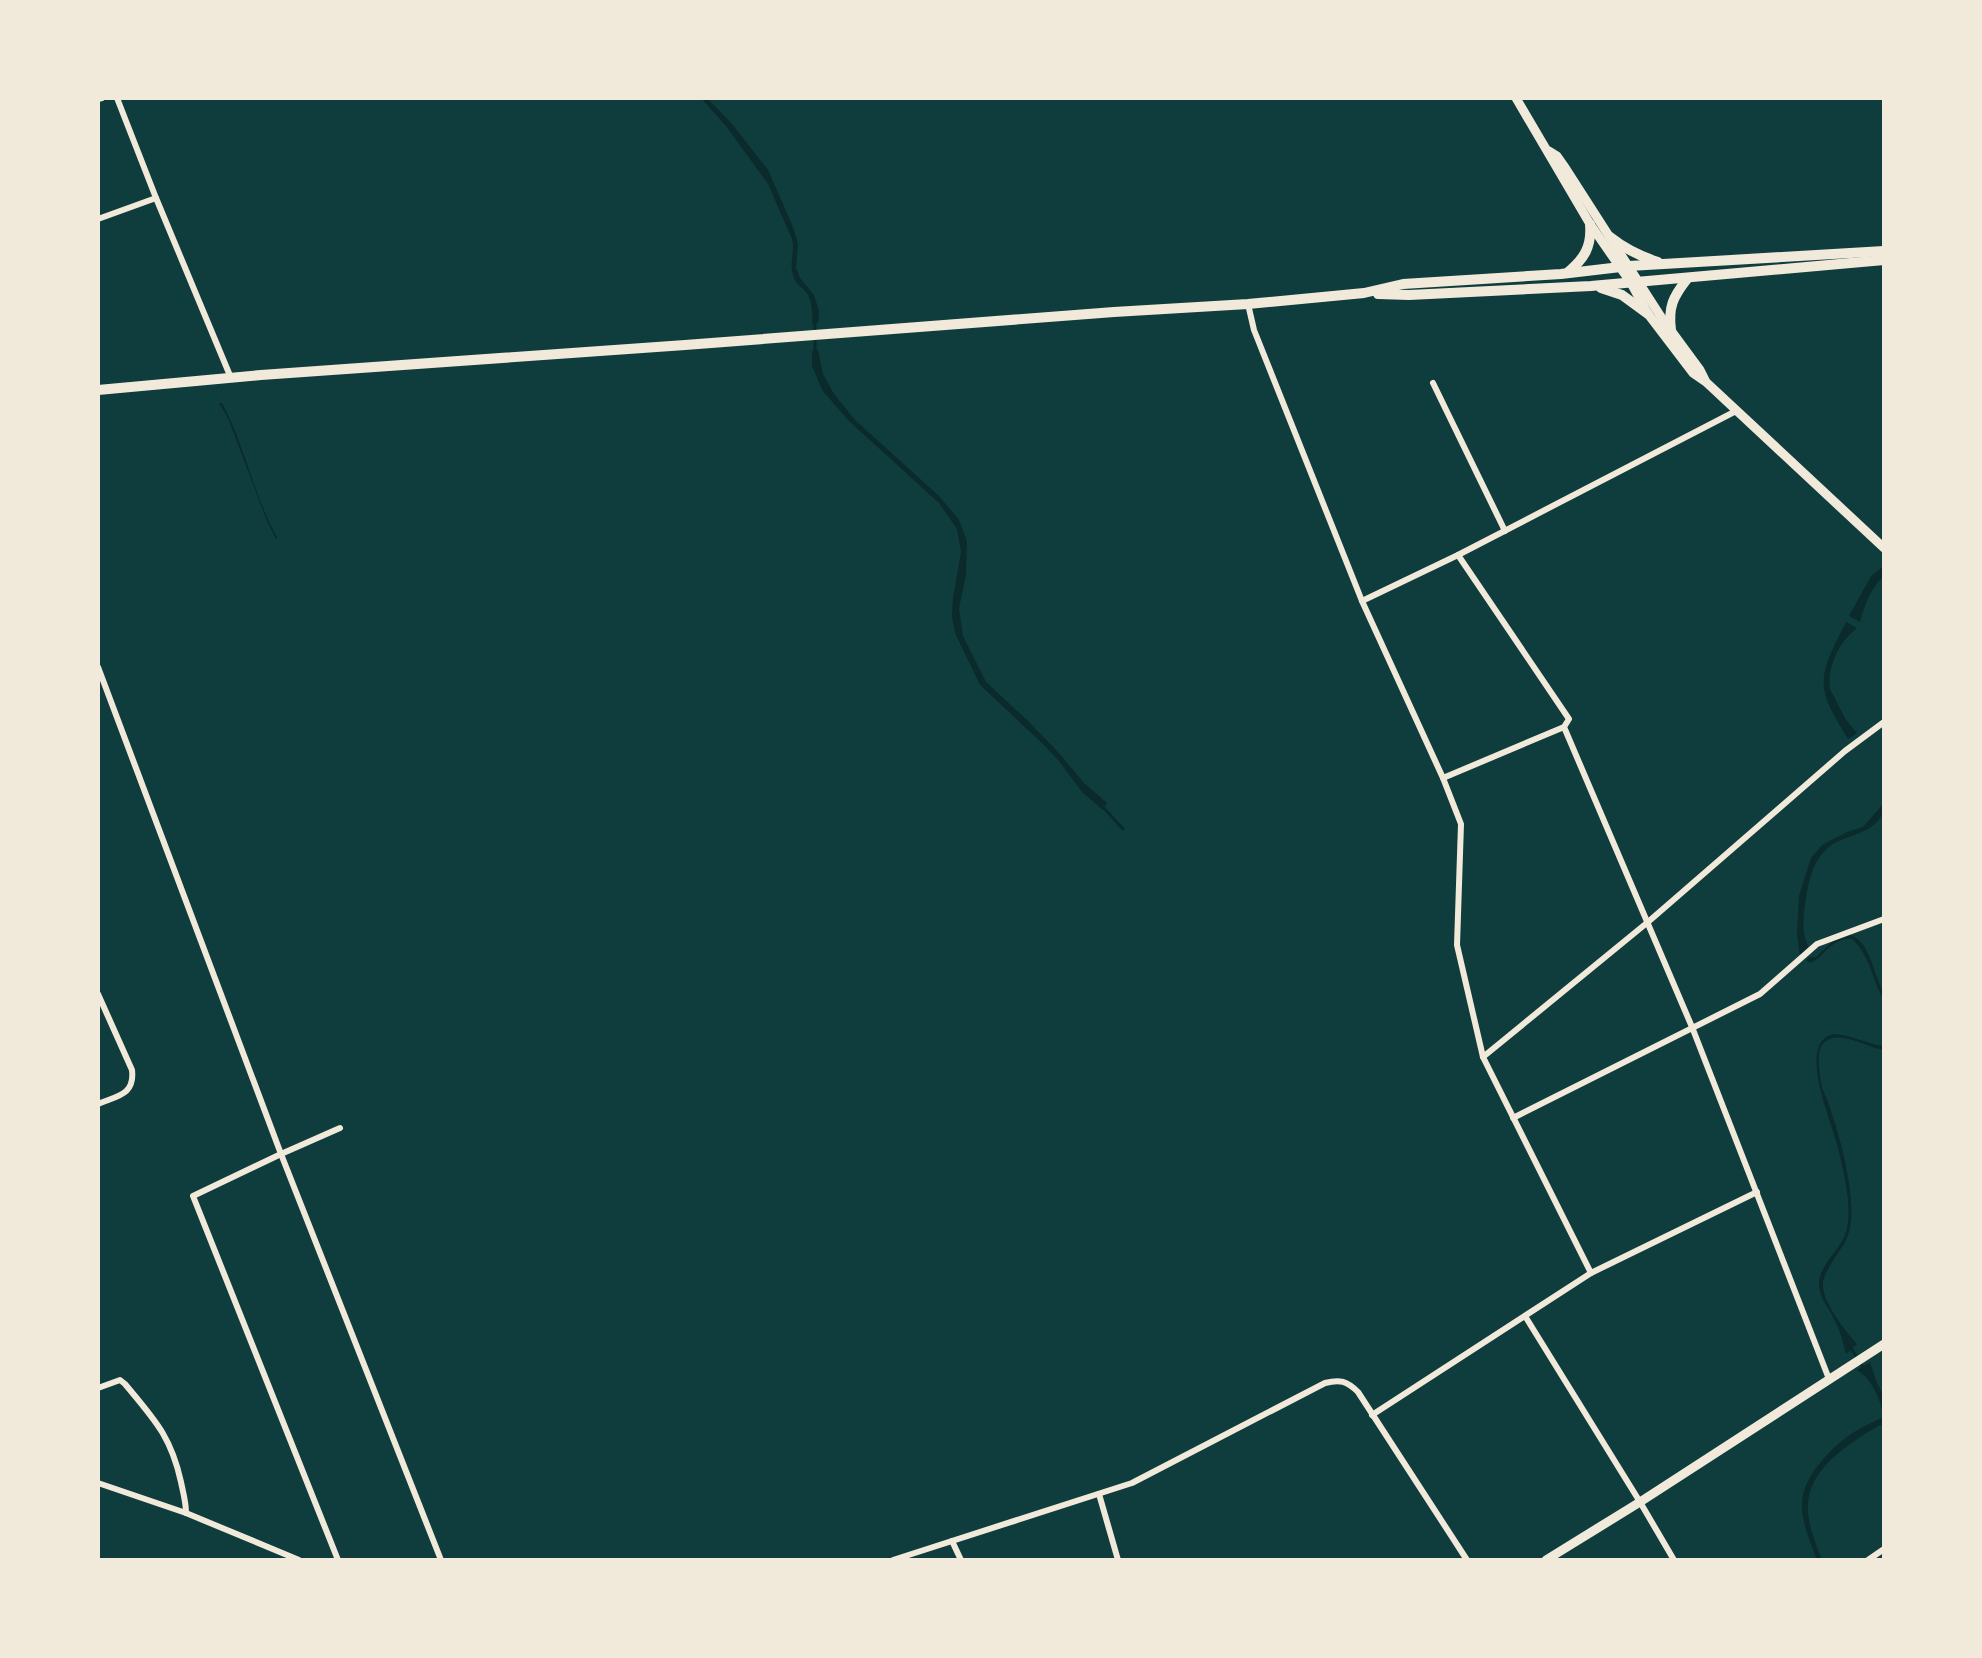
<svg xmlns="http://www.w3.org/2000/svg" width="1982" height="1658" font-family="'PT Sans Narrow',sans-serif">
<style>
.water{fill:#0a2a2b}
.lines{fill:none;stroke-linecap:round;stroke-linejoin:round}
.stream{stroke:#0a2a2b;stroke-width:3}
.minor{stroke:#f1e9da;stroke-width:6}
.secondary{stroke:#f1e9da;stroke-width:9}
.trunk{stroke:#f1e9da;stroke-width:10}
</style>
<rect width="100%" height="100%" fill="#0f3d3e"/>
<g class="water">
<path d="M701 98H707L732 124 768 170 793 227 798 244 796 268 800 278 814 295 819 311 818 323 812 324C813 315 812 300 806 292 799 284 795 285 792 271 790 260 795 250 792 239L768 184 726 126Z"/>
<path d="M818 350 823 374 834 394 855 420 939 496 959 520 967 541 966 575 959 608 963 636 986 682 1027 720 1058 752 1085 784 1107 803 1103 810 1082 792 1059 761 1042 743 980 685 955 633 952 616 953 598 961 552 957 529 939 503 849 421 822 390 812 366V351Z"/>
<path d="M219 403H222C245 446 254 497 278 539H276L267 521 228 418Z"/>
<path d="M1884 566V576C1870 589 1865 604 1860 622L1849 616 1871 576Z"/>
<path d="M1846 622 1857 628C1839 642 1827 666 1830 689L1846 720 1857 733 1848 739C1839 724 1826 705 1824 688 1821 666 1837 641 1846 622Z"/>
<path d="M1884 803C1884 834 1848 832 1829 847 1813 860 1809 880 1806 898 1803 916 1801 932 1809 948L1800 956 1797 935 1799 896 1811 858 1822 845 1847 832 1863 827Z"/>
<path d="M1847 934C1871 939 1873 975 1884 993V1000C1872 980 1870 955 1852 939 1834 937 1827 953 1813 962L1810 963 1806 960 1810 957H1816L1836 938Z"/>
<path d="M1835 1034C1852 1035 1867 1044 1884 1046V1049H1879C1862 1045 1836 1028 1822 1045 1816 1052 1820 1079 1822 1088 1825 1095 1829 1103 1831 1111 1839 1134 1845 1158 1849 1183 1851 1198 1853 1217 1849 1232 1846 1244 1837 1253 1831 1264 1827 1271 1822 1279 1823 1287 1824 1304 1846 1332 1857 1344L1846 1354C1843 1342 1840 1329 1834 1319 1829 1308 1820 1299 1819 1286 1818 1264 1840 1252 1846 1232 1853 1207 1844 1174 1838 1148 1833 1124 1794 1040 1835 1034Z"/>
<path d="M1870 1362 1877 1383 1884 1397V1423C1855 1439 1809 1467 1808 1504 1807 1523 1815 1542 1822 1560H1817C1800 1516 1791 1494 1826 1456 1836 1445 1848 1435 1861 1428 1868 1424 1876 1421 1883 1417 1882 1401 1871 1378 1857 1370Z"/>
</g>
<g class="lines">
<g class="stream">
<path d="M815 320V352"/>
<path d="M1101 805 1123 829"/>
<path d="M1851 1348 1864 1369"/>
</g>
<g class="minor">
<path d="M117 98 156 198 231 378"/>
<path d="M98 99 102 98"/>
<path d="M98 219 156 198"/>
<path d="M1248 304 1254 330 1362 601 1443 778 1461 824 1457 945 1483 1057 1591 1273"/>
<path d="M1433 383 1505 531"/>
<path d="M1458 555 1569 719 1564 727 1692 1027 1829 1379"/>
<path d="M1362 601 1458 555 1736 411"/>
<path d="M98 667 281 1154 193 1196 338 1560"/>
<path d="M1443 778 1564 727"/>
<path d="M98 994 132 1070C135 1095 117 1096 98 1104"/>
<path d="M1483 1057 1648 922 1845 751 1884 722"/>
<path d="M1513 1118 1760 994 1817 944 1884 919"/>
<path d="M340 1128 281 1154 441 1560"/>
<path d="M1525 1316 1640 1502 1674 1560"/>
<path d="M98 1388 120 1380 125 1384C154 1419 171 1436 181 1482 183 1492 186 1502 186 1513"/>
<path d="M1372 1415 1591 1273 1757 1192"/>
<path d="M98 1483 186 1513 299 1560"/>
<path d="M1099 1494 1118 1560"/>
<path d="M952 1541 961 1560"/>
<path d="M893 1560 1132 1483 1325 1383C1340 1379 1347 1381 1358 1392L1467 1560"/>
<path d="M1868 1560 1884 1549"/>
</g>
<g class="secondary">
<path d="M1516 98 1590 224 1631 283 1648 314 1693 373 1706 382 1884 548"/>
<path d="M1549 151 1557 156 1564 166 1661 317 1700 370 1705 380"/>
<path d="M1546 1560 1640 1502 1884 1344"/>
</g>
<g class="trunk">
<path d="M1610 237C1625 249 1639 256 1658 262"/>
<path d="M1567 273C1584 259 1592 247 1590 224"/>
<path d="M1601 288 1622 295 1648 314"/>
<path d="M1378 294 1409 295 1591 286 1884 260"/>
<path d="M1671 330C1668 307 1673 297 1687 279"/>
<path d="M98 390 261 375 685 345 1114 312 1248 304 1364 293 1403 284 1561 274 1629 266 1884 251"/>
</g>
</g>
<rect width="1982" height="1658" fill="none" stroke="#f1e9da" stroke-width="200"/>
</svg>
